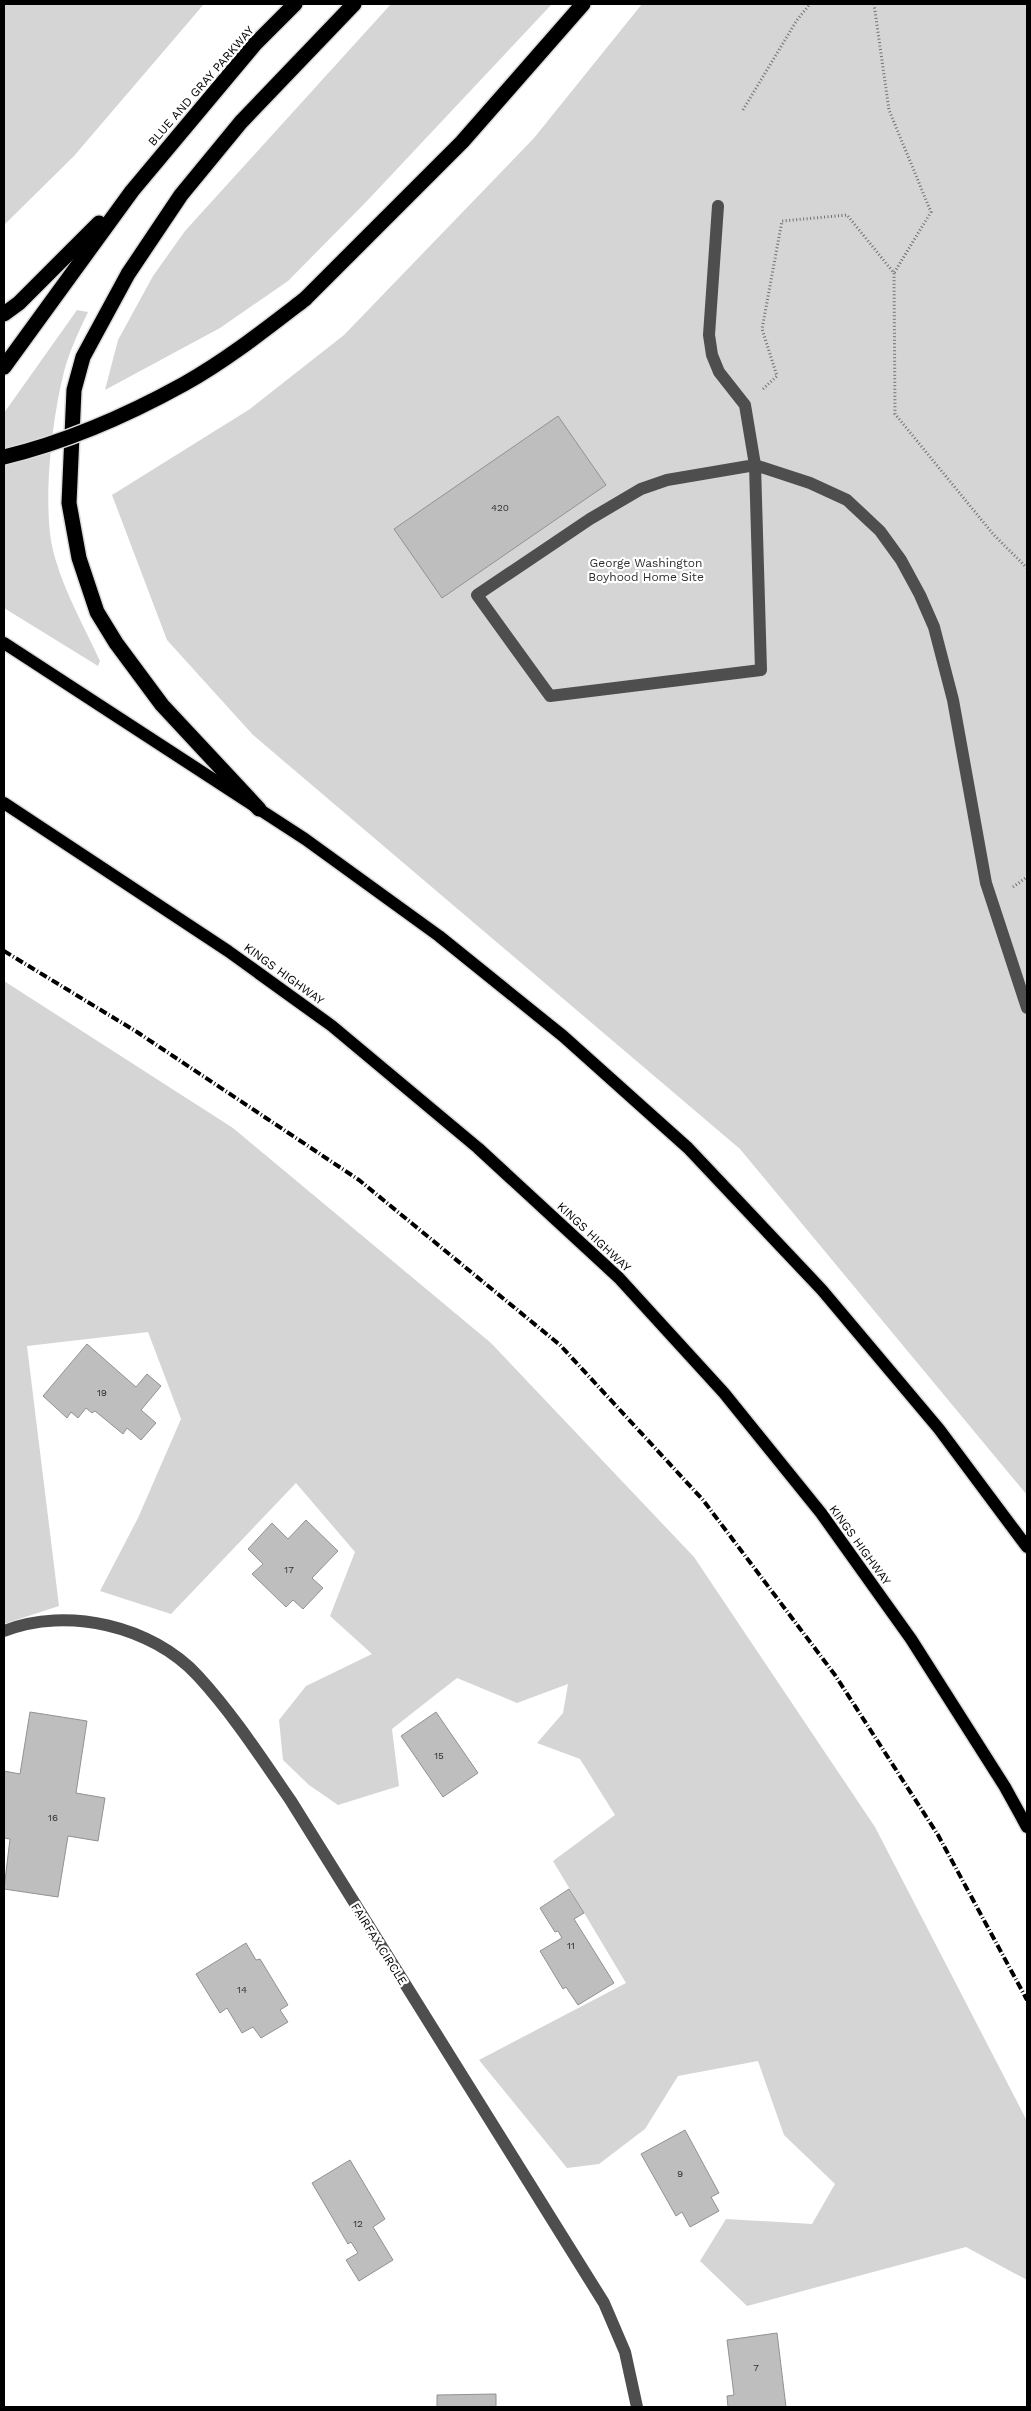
<svg xmlns="http://www.w3.org/2000/svg" width="1031" height="2411" font-family="'Work Sans',sans-serif">
<style>
.green{fill:#d5d5d5}
.building{fill:#bebebe;stroke:#929292}
.lines{fill:none;stroke-linecap:round;stroke-linejoin:round}
.major-casing{stroke:#dbdbdb;stroke-width:15}
.highway-casing{stroke:#dbdbdb;stroke-width:18}
.path{stroke:#707070;stroke-width:3;stroke-dasharray:1 2.5;stroke-linecap:butt}
.minor{stroke:#4e4e4e;stroke-width:12}
.major{stroke:#000;stroke-width:12}
.highway{stroke:#000;stroke-width:15}
.rail{stroke:#000;stroke-width:4;stroke-dasharray:8 2.5 1 2.5;stroke-linecap:butt}
.highway-bridge-casing{stroke:#dbdbdb;stroke-width:18;stroke-linecap:butt}
.highway-bridge{stroke:#000;stroke-width:15}
.labels{text-anchor:middle;dominant-baseline:central;stroke-width:4.5;stroke-linejoin:round;paint-order:stroke}
.number-label{font-size:10px;fill:#303030}
.street-label{font-size:12px;fill:#000;stroke:#fff}
.park-label{font-size:12px;fill:#2c2c2c;stroke:#fff}
</style>
<rect width="100%" height="100%" fill="#fff"/>
<g class="green">
<path d="M4 4H204L74 156 4 225Z"/>
<path d="M391 4H552L366 202 288 281 220 328 105 390 118 340 153 276 185 231Z"/>
<path d="M642 4H1027V1495L740 1149 253 735 167 640 112 495 250 409 344 335 534 138Z"/>
<path d="M77 310 88 312C78 333 68 354 63 376 52 420 43 501 52 546 61 586 83 624 100 661L98 666 4 608V413Z"/>
<path d="M4 981 233 1128 491 1343 694 1557 875 1827 1027 2121V2280L966 2247 747 2306 700 2261 726 2219 812 2224 835 2184 784 2135 758 2061 678 2076 645 2129 599 2164 567 2168 479 2060 626 1983 553 1861 615 1815 580 1759 537 1743 563 1713 568 1684 517 1703 457 1678 392 1729 399 1786 338 1805 309 1785 283 1760 279 1720 306 1686 372 1654 330 1616 355 1552 296 1483 171 1614 100 1591 138 1518 181 1419 148 1332 27 1346 59 1606 4 1624Z"/>
</g>
<g class="building">
<path d="M558 416 606 485 442 598 394 529Z"/>
<path d="M87 1344 136 1387 147 1374 161 1386 141 1410 156 1423 141 1440 127 1428 123 1434 95 1411 92 1413 86 1408 78 1418 71 1412 67 1418 43 1396Z"/>
<path d="M306 1520 338 1551 312 1578 323 1588 303 1609 293 1600 286 1607 252 1574 263 1564 248 1549 272 1523 288 1539Z"/>
<path d="M30 1712 87 1721 76 1793 105 1798 98 1841 68 1836 58 1897 4 1889 10 1839 4 1838V1771L20 1774Z"/>
<path d="M436 1712 478 1773 443 1797 401 1736Z"/>
<path d="M569 1889 584 1913 574 1919 614 1983 578 2005 566 1987 563 1989 540 1951 562 1938 558 1931 555 1932 540 1908Z"/>
<path d="M246 1943 256 1960 260 1959 288 2005 280 2010 288 2022 261 2038 253 2027 242 2033 227 2008 220 2013 196 1974Z"/>
<path d="M685 2130 719 2193 711 2197 719 2211 690 2227 682 2212 676 2216 641 2154Z"/>
<path d="M350 2160 385 2219 373 2227 393 2260 359 2281 346 2260 358 2253 351 2242 348 2244 312 2183Z"/>
<path d="M777 2333 786 2407H728L727 2396 734 2395 727 2340Z"/>
<path d="M496 2394V2407H437V2395Z"/>
</g>
<g class="lines">
<g class="major-casing">
<g id="major">
<path d="M4 643 305 839 439 936 563 1036 688 1148 822 1290 939 1429 1027 1547"/>
<path d="M4 803 228 951 332 1026 478 1148 619 1278 724 1393 821 1513 911 1639 1005 1787 1027 1827"/>
</g>
</g>
<g class="highway-casing">
<g id="highway">
<path d="M305 299 462 142 583 4"/>
<path d="M4 314 19 303 99 223"/>
<path d="M4 367 132 191 255 44 295 4"/>
<path d="M259 809 162 705 116 643 97 612 79 558 69 503 74 390 83 357 128 274 181 195 241 122 354 4"/>
</g>
</g>
<g class="path">
<path d="M874 4 889 110 931 212 894 273"/>
<path d="M743 110 797 20 810 4"/>
<path d="M763 389 777 376 762 329 782 221 847 215 894 273 895 414 993 534 1027 568"/>
<path d="M1013 887 1027 877"/>
</g>
<g class="minor">
<path d="M718 206 709 335 712 355 719 372 745 405 755 465 761 670 550 696 477 595 590 519 641 489 667 480 755 465 810 483 847 500 880 531 901 560 920 595 934 627 953 700 986 883 1027 1008"/>
<path d="M4 1631C67 1606 152 1626 198 1676 233 1714 262 1759 291 1801L604 2303 625 2352 637 2407"/>
</g>
<use href="#major" class="major"/>
<use href="#highway" class="highway"/>
<path class="rail" d="M4 951 137 1032 359 1180 560 1345 703 1500 835 1675 938 1835 1027 2000"/>
<g class="highway-bridge-casing">
<path id="highway-bridge" d="M4 457C66 442 128 415 184 384 227 360 266 329 305 299"/>
</g>
<use href="#highway-bridge" class="highway-bridge"/>
</g>
<g class="labels">
<g class="number-label">
<text x="500" y="507">420</text>
<text x="102" y="1392">19</text>
<text x="289" y="1569">17</text>
<text x="439" y="1755">15</text>
<text x="53" y="1817">16</text>
<text x="571" y="1945">11</text>
<text x="242" y="1989">14</text>
<text x="680" y="2173">9</text>
<text x="358" y="2223">12</text>
<text x="756" y="2367">7</text>
</g>
<g class="street-label">
<text transform="translate(201 86) rotate(-49)">BLUE AND GRAY PARKWAY</text>
<text transform="translate(284 974) rotate(36)">KINGS HIGHWAY</text>
<text transform="translate(594 1237) rotate(43)">KINGS HIGHWAY</text>
<text transform="translate(860 1545) rotate(54)">KINGS HIGHWAY</text>
<text transform="translate(379 1944) rotate(58)">FAIRFAX CIRCLE</text>
</g>
<g class="park-label">
<text x="646" y="563">George Washington<tspan x="646" dy="14">Boyhood Home Site</tspan></text>
</g>
</g>
<rect width="1031" height="2411" fill="none" stroke="#000000" stroke-width="10"/>
</svg>
